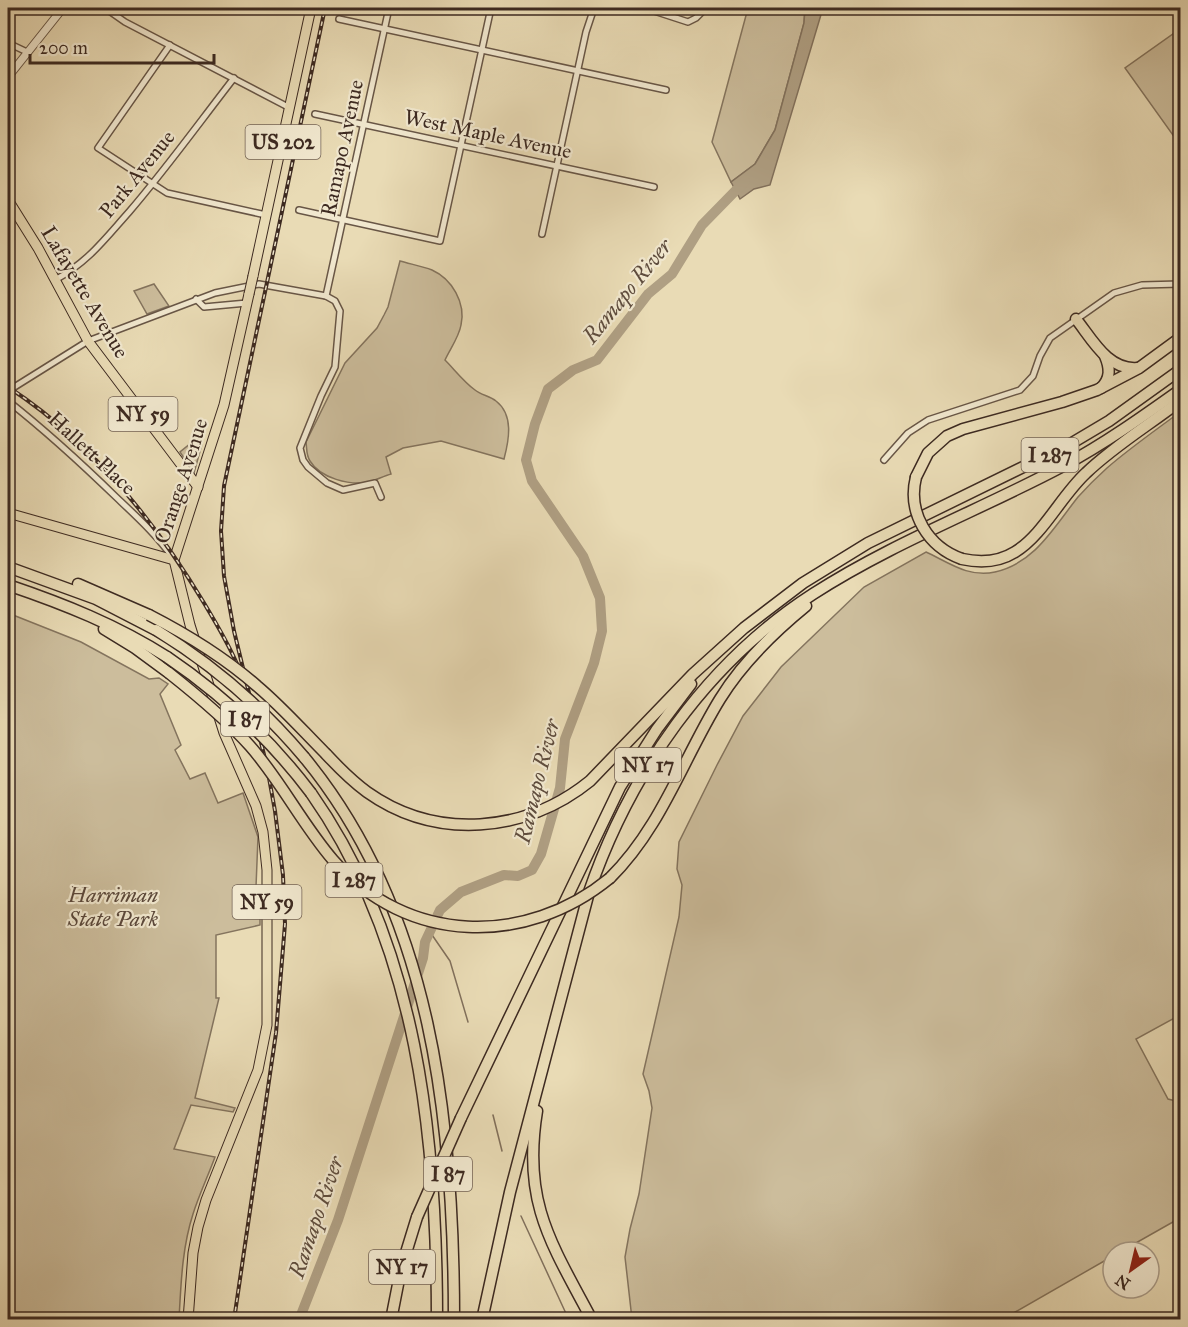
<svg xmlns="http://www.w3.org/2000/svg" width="1188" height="1327" font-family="'IM FELL Great Primer',serif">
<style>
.green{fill:#ccbd9c;stroke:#84745e;stroke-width:1.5}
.water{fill:#af9f83;stroke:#81705c;stroke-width:1.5}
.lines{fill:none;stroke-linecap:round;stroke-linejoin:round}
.stream{stroke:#81705c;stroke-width:1.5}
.river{stroke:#af9f83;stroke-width:10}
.minor-casing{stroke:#685646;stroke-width:8}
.tertiary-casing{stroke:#685646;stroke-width:9}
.primary-casing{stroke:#3d2a21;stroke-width:11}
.motorway-casing{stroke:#3d2a21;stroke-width:13}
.minor{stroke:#f1e8cf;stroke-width:5}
.tertiary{stroke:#f1e8cf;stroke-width:7}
.primary{stroke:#e9dbb5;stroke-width:9}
.motorway{stroke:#e9dbb5;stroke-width:10}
.rail-casing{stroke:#3d2a21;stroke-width:4}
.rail{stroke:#f1e8cf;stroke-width:1.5;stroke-dasharray:4.5;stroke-linecap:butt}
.primary-bridge-casing{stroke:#3d2a21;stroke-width:11;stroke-linecap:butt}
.motorway-bridge-casing{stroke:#3d2a21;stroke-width:13;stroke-linecap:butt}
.primary-bridge{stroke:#e9dbb5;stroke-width:9}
.motorway-bridge{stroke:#e9dbb5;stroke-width:10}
.labels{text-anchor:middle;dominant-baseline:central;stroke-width:4.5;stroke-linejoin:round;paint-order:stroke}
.shield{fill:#f1e8cf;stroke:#736355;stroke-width:1.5}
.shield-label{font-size:20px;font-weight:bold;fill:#3d2a21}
.street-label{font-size:21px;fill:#3d2a21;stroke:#f1e8cf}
.park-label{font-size:21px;font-style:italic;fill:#5a473a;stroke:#f1e8cf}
.water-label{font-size:22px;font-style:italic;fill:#5f4d3e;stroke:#f1e8cf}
</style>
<rect width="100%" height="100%" fill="#e9dbb5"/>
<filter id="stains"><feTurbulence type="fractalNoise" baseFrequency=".00333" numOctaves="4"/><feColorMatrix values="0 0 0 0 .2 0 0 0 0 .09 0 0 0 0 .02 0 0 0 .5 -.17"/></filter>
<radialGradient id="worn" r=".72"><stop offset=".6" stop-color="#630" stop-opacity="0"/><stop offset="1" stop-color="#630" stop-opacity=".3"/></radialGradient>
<g class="green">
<path d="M748 8H805L804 23 775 130 755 164 731 182 712 142Z"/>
<path d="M1180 29V145L1125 68Z"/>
<path d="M400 261C410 264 422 266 432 270 452 279 466 303 461 325 459 337 450 349 445 360 454 369 464 382 475 390 481 395 490 396 496 401 514 415 509 440 504 459L441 441 403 448 386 457 391 474C384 476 376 480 369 482 350 486 320 478 310 461 306 455 307 449 306 442L345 363 377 328 384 315 388 307Z"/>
<path d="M154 284 169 306 147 314 134 291Z"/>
<path d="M1180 412V1015L1136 1039 1168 1099 1180 1102V1218L1120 1252H1113V1256L1003 1319H632L625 1257 630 1229 639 1194 652 1108 649 1091 643 1074 679 917 682 885 677 869 679 842 717 765 743 716 781 667 864 587 926 552C948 562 968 578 995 572 1035 563 1054 527 1078 497 1087 487 1097 477 1107 468 1130 448 1156 430 1180 412Z"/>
<path d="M196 439 202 444 194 473 180 452Z"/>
<path d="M8 613 81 642 149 679 159 678 168 684 160 694 181 745 175 750 190 779 205 773 218 803 243 793 258 837 256 887 260 888V925L216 935V998H219L195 1098 235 1108 233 1112 191 1105 174 1149 215 1157C208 1176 199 1195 193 1214 182 1248 181 1284 179 1319H8Z"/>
</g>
<path class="water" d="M805 8H823L770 185 754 189 740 199 731 182 755 164 775 130 804 23Z"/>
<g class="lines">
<g class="stream">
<path d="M430 932 450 961 468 1022"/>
<path d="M493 1115 502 1151"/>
<path d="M521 1216 569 1320"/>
</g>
<path class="river" d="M299 1320 338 1220 398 1035 423 958 425 942 440 910 461 892 504 875 518 876 532 870 541 854 560 788 565 739 594 663 602 631 600 598 583 556 532 481 526 460 535 424 548 389 573 370 597 360 648 294 672 274 702 225 745 181"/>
<g class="minor-casing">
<g id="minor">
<path d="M105 8 125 22 290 108"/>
<path d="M300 8 310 11"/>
<path d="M645 8 688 22 696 18 706 8"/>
<path d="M339 19 666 90"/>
<path d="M8 43 27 52"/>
<path d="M170 45 98 148 167 193 266 215"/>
<path d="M315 114 654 187"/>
<path d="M299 210 440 241 491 8"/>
<path d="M542 234 586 32 594 8"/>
<path d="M55 280C88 262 104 240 129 212 166 169 199 123 234 78"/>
<path d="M326 296 389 8"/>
<path d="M196 299 204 307 247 303"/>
<path d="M8 391 88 341 215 293 259 284 326 296 335 301 340 311 335 367 321 396 300 448 303 460 308 467 327 483 343 490 375 483 381 497"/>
<path d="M8 401C46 431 81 463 116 497 136 516 157 535 173 558"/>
<path d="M884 460 908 433 928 420 1020 390 1033 376 1040 356 1050 338 1114 293 1142 285 1180 284"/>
</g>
</g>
<g class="tertiary-casing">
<path id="tertiary" d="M8 77 63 8"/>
</g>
<g class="primary-casing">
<g id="primary">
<path d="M8 200 38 248 88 341 198 487"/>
<path d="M253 276 311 8"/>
<path d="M8 513 174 560"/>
<path d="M188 1320 193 1253 198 1227 206 1200 258 1070 267 1025V870L263 832 256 806 224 733 190 625 174 560 224 405 249 294"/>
</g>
</g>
<g class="motorway-casing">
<g id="motorway">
<path d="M1076 319C1092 339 1108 371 1138 368"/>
<path d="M1101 388C1111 378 1110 368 1105 356"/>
<path d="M916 477 928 453 947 436 963 429 1062 402 1097 390 1139 368 1180 338"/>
<path d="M962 559C980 563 999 562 1015 552 1043 535 1061 496 1086 473 1114 446 1149 425 1180 401"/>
<path d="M8 567 96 599 156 630"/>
<path d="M78 584 149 615"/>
<path d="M8 585C64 604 117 625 167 657"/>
<path d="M104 629 135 648 169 673"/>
<path d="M326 754C339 768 352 781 367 792 436 841 526 833 590 781L693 674 744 628 803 583 868 543 1072 443 1109 421 1180 370"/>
<path d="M304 757C433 913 454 1124 454 1320"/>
<path d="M311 793C418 945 437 1138 437 1320"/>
<path d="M610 878C661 828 683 759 720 699 742 663 773 633 806 606"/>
<path d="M537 1111C522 1202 551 1243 592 1320"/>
<path d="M461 1118 620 787 657 729 691 684"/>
<path d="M391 1320 401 1269 417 1217"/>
<path d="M482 1320 510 1192 589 892C630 773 706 663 813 594 892 543 980 510 1063 466 1104 444 1142 417 1180 390"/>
</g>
</g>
<use href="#minor" class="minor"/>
<use href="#tertiary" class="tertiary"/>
<use href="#primary" class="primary"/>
<use href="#motorway" class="motorway"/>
<g class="rail-casing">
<g id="rail">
<path d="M8 387C90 440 154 520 204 603 216 623 228 643 237 664"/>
<path d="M234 1320 276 1033 285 924 283 875 275 811 267 767 234 631 224 576 221 531 224 486 325 8"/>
</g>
</g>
<use href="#rail" class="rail"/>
<g class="primary-bridge-casing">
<path id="primary-bridge" d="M249 294 253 276"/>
</g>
<g class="motorway-bridge-casing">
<g id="motorway-bridge">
<path d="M916 477C907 513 928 547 962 559"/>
<path d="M149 615C188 635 224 657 257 686 282 707 303 731 326 754"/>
<path d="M156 630C212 664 261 706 304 757"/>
<path d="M167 657C223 695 271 740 311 793"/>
<path d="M169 673C198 696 226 719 250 746 281 781 302 824 333 860 407 945 526 947 610 878"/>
<path d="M417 1217 461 1118"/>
</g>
</g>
<use href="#primary-bridge" class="primary-bridge"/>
<use href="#motorway-bridge" class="motorway-bridge"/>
</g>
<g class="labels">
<g class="shield">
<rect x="245.5" y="125" width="75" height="34" rx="4.5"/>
<rect x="108.5" y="397" width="69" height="34" rx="4.5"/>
<rect x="1021.5" y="438" width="57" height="34" rx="4.5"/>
<rect x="221" y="702" width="48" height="34" rx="4.5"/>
<rect x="615" y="748" width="66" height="34" rx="4.5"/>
<rect x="325.5" y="863" width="57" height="34" rx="4.5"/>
<rect x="232.5" y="885" width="69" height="34" rx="4.5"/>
<rect x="424" y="1157" width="48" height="34" rx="4.5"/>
<rect x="369" y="1250" width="66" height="34" rx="4.5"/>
</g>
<g class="shield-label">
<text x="283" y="142">US 202</text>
<text x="143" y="414">NY 59</text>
<text x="1050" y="455">I 287</text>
<text x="245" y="719">I 87</text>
<text x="648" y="765">NY 17</text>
<text x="354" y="880">I 287</text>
<text x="267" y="902">NY 59</text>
<text x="448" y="1174">I 87</text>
<text x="402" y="1267">NY 17</text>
</g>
<g class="street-label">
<text transform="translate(488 134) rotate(12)">West Maple Avenue</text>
<text transform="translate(342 148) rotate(-78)">Ramapo Avenue</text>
<text transform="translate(137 174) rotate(-51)">Park Avenue</text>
<text transform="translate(85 292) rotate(59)">Lafayette Avenue</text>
<text transform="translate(92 453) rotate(43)">Hallett Place</text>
<text transform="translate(181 481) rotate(-72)">Orange Avenue</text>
</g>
<g class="park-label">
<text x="113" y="895">Harriman<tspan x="113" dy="24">State Park</tspan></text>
</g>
<g class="water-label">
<text transform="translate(627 291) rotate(-51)">Ramapo River</text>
<text transform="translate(537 781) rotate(-76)">Ramapo River</text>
<text transform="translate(316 1217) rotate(-71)">Ramapo River</text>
</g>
</g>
<rect width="1188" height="1327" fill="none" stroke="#e9dbb5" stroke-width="30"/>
<rect x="9" y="9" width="1170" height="1309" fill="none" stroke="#3d2a21" stroke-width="3"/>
<rect x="15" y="15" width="1158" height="1297" fill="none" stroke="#3d2a21" stroke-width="1.5"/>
<g transform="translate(1131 1270) rotate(214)"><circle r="28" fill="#f1e8cf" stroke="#a99c89" stroke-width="1.5"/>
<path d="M0-4.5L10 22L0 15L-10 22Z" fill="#8f2418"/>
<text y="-9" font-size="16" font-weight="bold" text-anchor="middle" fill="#3d2a21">N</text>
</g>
<path d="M30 54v9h184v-9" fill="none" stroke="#3d2a21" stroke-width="3"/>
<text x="39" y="54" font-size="18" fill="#3d2a21" stroke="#f1e8cf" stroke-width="4.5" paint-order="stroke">200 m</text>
<rect width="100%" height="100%" filter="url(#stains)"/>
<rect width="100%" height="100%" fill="url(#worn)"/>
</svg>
